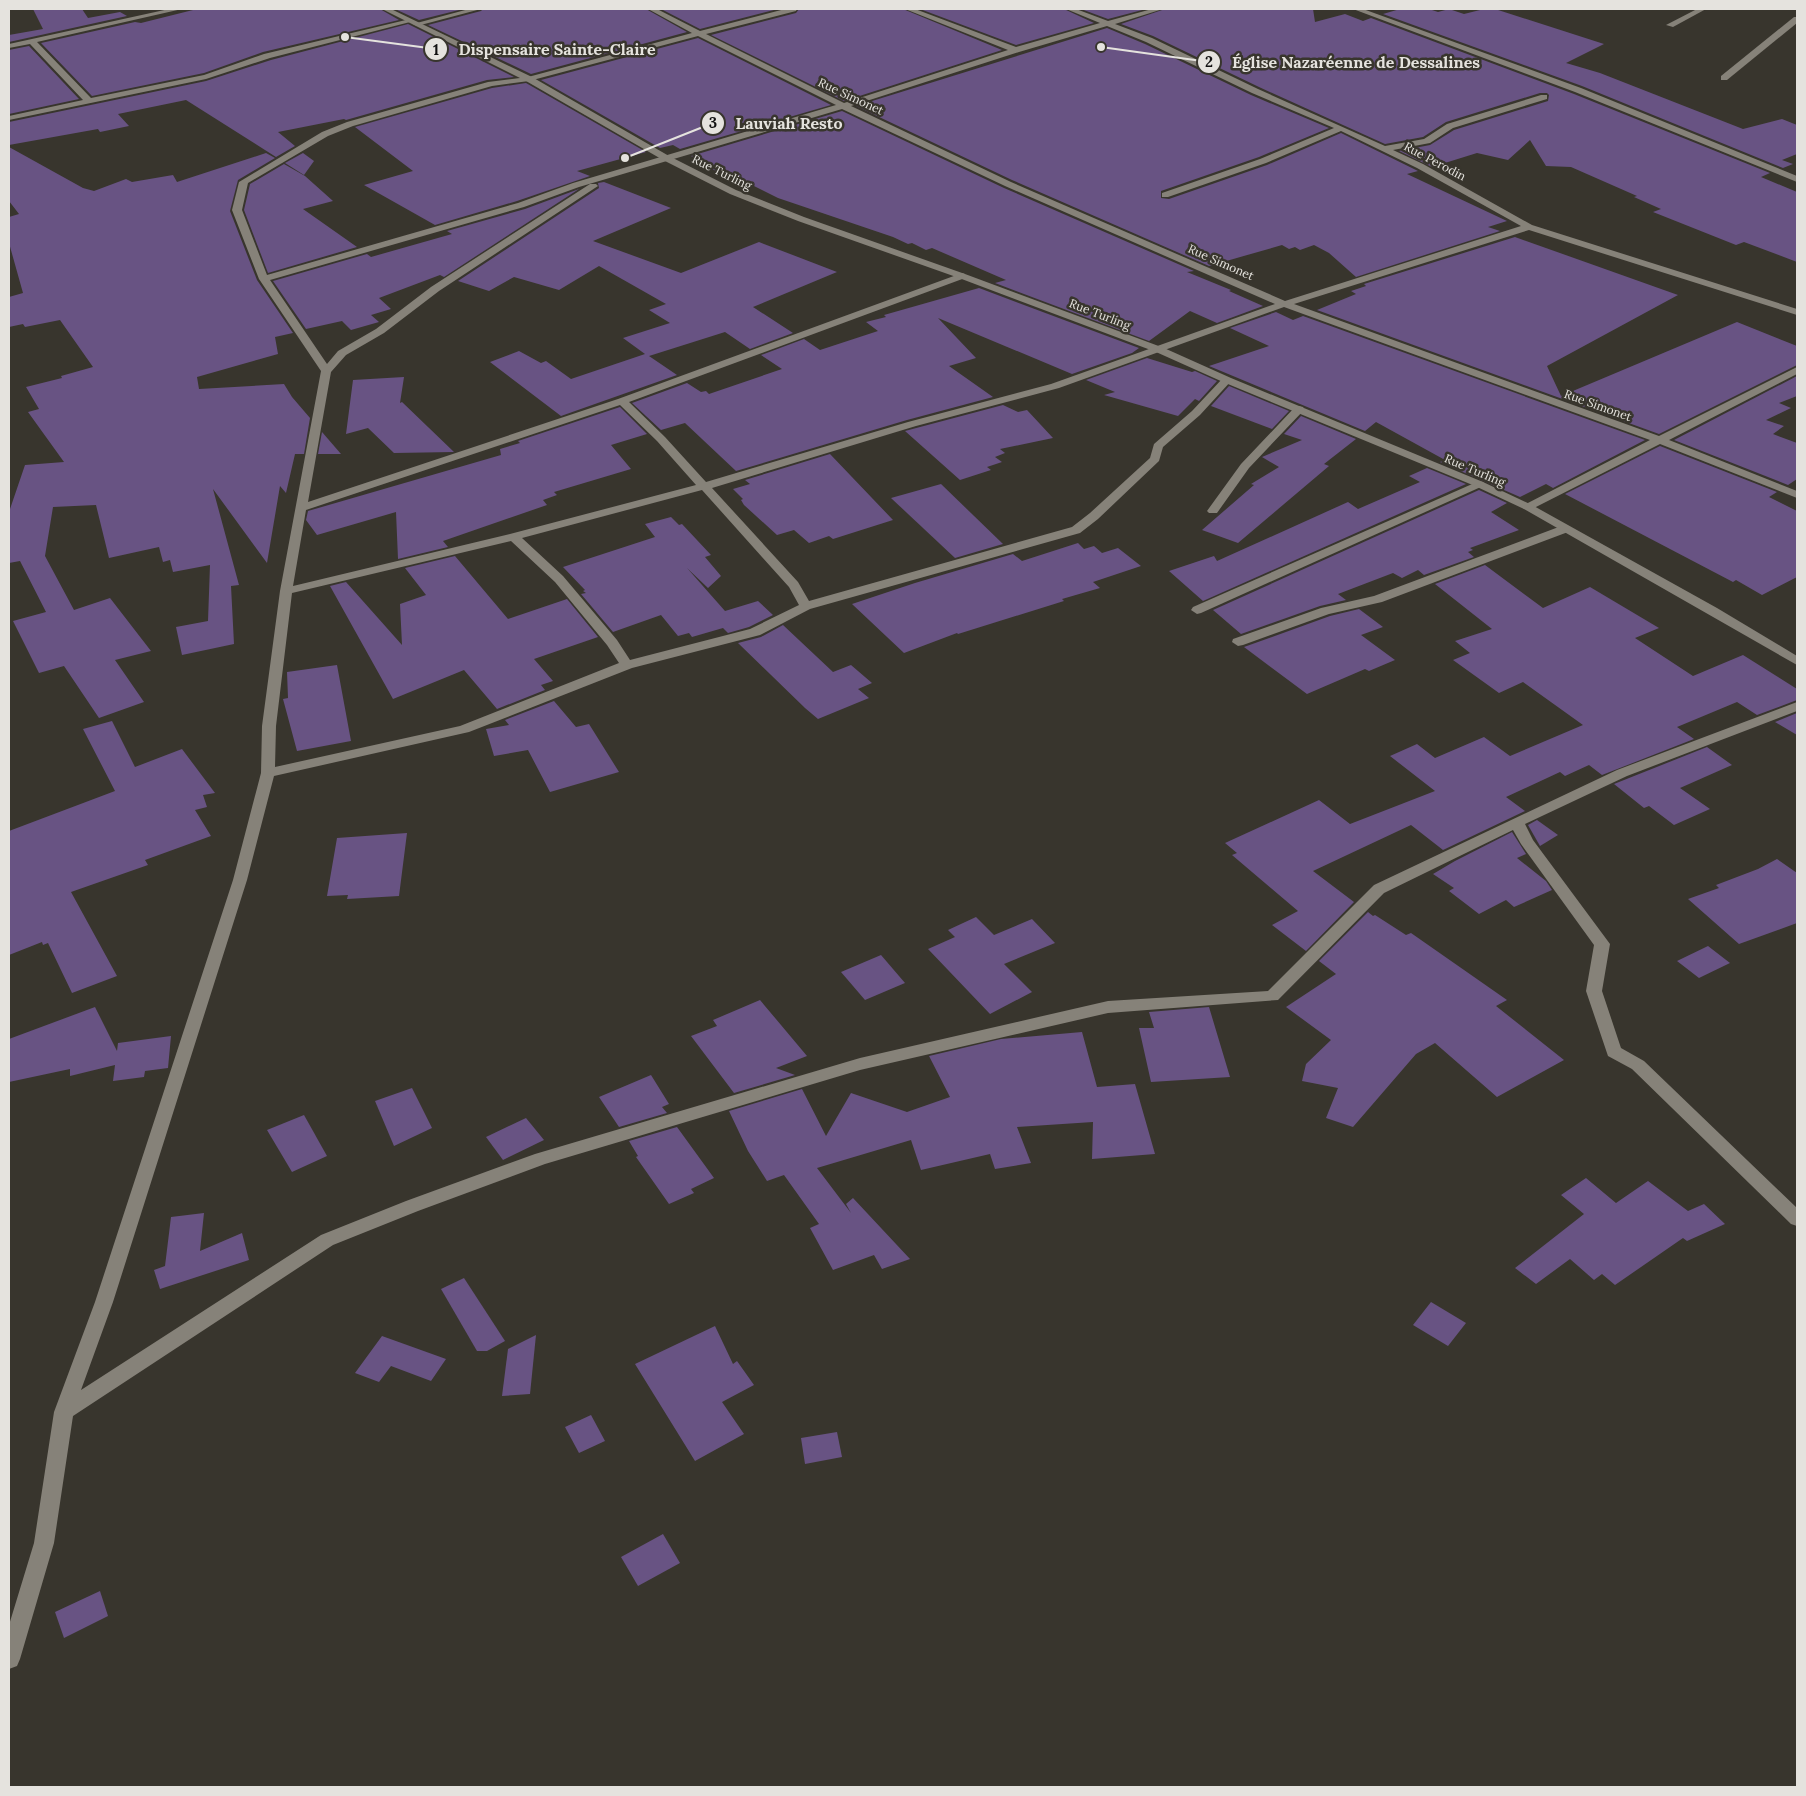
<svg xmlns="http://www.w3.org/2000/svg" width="1806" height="1796" font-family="Lora,serif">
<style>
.building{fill:#685383}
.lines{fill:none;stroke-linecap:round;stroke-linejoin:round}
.minor{fill:#868279;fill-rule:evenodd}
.secondary{fill:#868279;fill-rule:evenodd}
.labels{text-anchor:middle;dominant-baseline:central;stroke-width:5;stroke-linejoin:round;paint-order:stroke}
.far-street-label{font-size:12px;fill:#e5e3de;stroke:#38352d}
.leader{fill:none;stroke:#e5e3de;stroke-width:2}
.callout-dot{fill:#e5e3de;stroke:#38352d;stroke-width:2}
.mark-label{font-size:15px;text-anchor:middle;font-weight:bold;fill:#111}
.callout-label{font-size:16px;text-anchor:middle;font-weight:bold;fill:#e5e3de;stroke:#38352d;stroke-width:5;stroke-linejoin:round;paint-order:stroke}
</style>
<rect width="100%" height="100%" fill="#38352d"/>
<g class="building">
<path d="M33 9H82L88 18 120 12 127 16 9 42V35L43 29Z"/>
<path d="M197 9H380L399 20 263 52 204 73 92 96 41 43 135 22 141 23Z"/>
<path d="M395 9H463L419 20Z"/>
<path d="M483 9H646L687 32 531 74 428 25 481 11Z"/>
<path d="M661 9H778L700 29Z"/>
<path d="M799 9H903L1002 50 844 101 711 35 796 13Z"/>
<path d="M920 9H1064L1094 23 1016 45Z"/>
<path d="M1081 9H1146L1108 19Z"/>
<path d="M1165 9H1313L1315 22 1345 14 1363 21 1371 18 1574 94 1770 173 1761 177 1797 192V262L1744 242 1736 245 1653 212 1661 209 1634 197 1637 196 1571 167 1546 166 1530 140 1508 160 1477 153 1432 167 1399 151 1430 145 1454 130 1548 101 1549 95 1547 93H1540L1446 122 1423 137 1385 144 1259 87 1153 36 1121 24Z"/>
<path d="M1400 9H1429L1438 12 1449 9 1464 14 1484 9H1495L1604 44 1566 63 1600 73 1743 129 1782 119 1797 125V154L1782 160 1793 164 1783 168 1582 86 1383 14Z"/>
<path d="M408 24 514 77 487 80 346 120 344 119 278 132 295 146 276 157 186 100 118 114 129 126 100 132 98 129 9 145V122L206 81 271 60Z"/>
<path d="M1107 28 1145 44 1251 95 1329 128 1259 157 1161 191V198L1169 199 1267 165 1341 133 1418 171 1407 174 1507 221 1488 227 1500 231 1356 277 1329 253 1314 245 1300 250 1295 247 1289 249 1282 245 1209 266 1012 180 856 106Z"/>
<path d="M698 38 831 105 680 149 673 145 660 148 541 80Z"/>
<path d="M29 46 79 99 9 114V50Z"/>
<path d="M526 83 646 152 577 171 590 176 517 201 435 225 364 185 413 171 355 127 492 88Z"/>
<path d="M842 111 1004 188 1194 271 1187 272 1231 290 1229 291 1263 306 1217 323 1190 311 1149 341 995 283 1006 280 932 248 926 250 912 243 908 244 893 237 778 198 730 174 724 176 691 156Z"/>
<path d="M9 147 83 188 94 191 126 179 132 182 173 175 177 182 266 153 275 158 238 180 230 211 257 280 293 333 275 337 278 354 197 377 199 389 284 384 292 397 310 418 304 454H295L286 493 280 486 267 563 213 489 239 585 231 586 234 644 182 655 176 627 208 621 210 565 173 572 170 560 163 562 159 547 109 558 96 505 53 507 45 556 74 610 110 598 151 651 115 660 144 702 99 718 64 666 39 673 13 621 46 612 20 561 9 563V512L25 465 64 462 28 412 39 409 26 387 62 378 61 376 93 367 60 320 25 327 23 324 9 327V297L23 293 9 243V217L19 214 9 201Z"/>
<path d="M303 153 314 161 304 175 285 163Z"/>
<path d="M284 164 305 176 333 201 303 209 357 247 268 273 244 210 250 184Z"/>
<path d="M604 182 671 208 593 241 681 273 759 242 837 272 753 307 793 333 750 349 725 332 649 356 677 375 561 416 490 362 519 351 541 363 546 361 571 379 645 354 623 338 670 323 649 310 666 304 599 266 559 290 514 277 489 291 458 281 599 188 598 183Z"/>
<path d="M579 189 444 277 440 275 379 298 391 309 371 315 379 322 351 330 342 321 306 329 273 281 367 254 371 257 452 234 447 231 525 209Z"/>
<path d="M1515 237 1678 295 1547 366 1561 396 1737 322 1797 346V365L1659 434 1317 310 1356 294 1351 291 1366 286 1364 284Z"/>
<path d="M979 288 1139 348 1132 353 1072 374 938 318 976 358 949 366 993 397 907 420 736 471 685 423 661 430 632 403 687 383 701 392 706 391 709 394 782 369 761 355 804 339 820 350 878 331 866 322 886 317 884 315Z"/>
<path d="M1276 312 1293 320 1303 316 1645 440 1553 488 1546 484 1520 497 1440 462 1445 460 1376 422 1365 431 1209 366 1269 346 1230 328Z"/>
<path d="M1147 358 1192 372 1195 371 1217 381 1199 401 1195 399 1178 416 1104 395 1115 392 1086 380Z"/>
<path d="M1797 376V396L1779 403 1791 408 1766 420 1784 426 1773 434 1797 443V479L1788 485 1674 440Z"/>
<path d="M404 377 400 403 402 402 454 452 394 453 368 428 346 434 353 380Z"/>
<path d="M1229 386 1289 411 1272 429 1211 406Z"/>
<path d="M1003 405 1018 412 1027 410 1053 438 1000 449 1005 453 995 457 1002 462 987 467 991 470 960 480 905 431Z"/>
<path d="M620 407 647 434 611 445 631 469 554 492 557 495 543 500 547 505 443 541 448 547 398 559 396 512 317 535 306 520 308 511 501 455 500 449 520 443 518 441Z"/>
<path d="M1301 416 1356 439 1324 464 1329 466 1238 543 1202 530 1254 485 1251 484 1279 467 1262 457 1302 440 1284 434Z"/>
<path d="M322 432 341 454H318Z"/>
<path d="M1660 446 1777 492 1769 497 1797 511V577L1762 595 1736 580 1733 582 1565 494Z"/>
<path d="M830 454 893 520 833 539 829 536 809 543 794 530 777 535 744 505 741 500 743 499 733 489 750 484 745 480Z"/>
<path d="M1427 468 1466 484 1203 601 1169 571 1214 556 1217 561 1348 502 1358 509 1420 482 1409 476Z"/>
<path d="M941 484 1003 544 955 558 891 498Z"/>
<path d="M1479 490 1507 503 1491 512 1519 530 1470 548 1473 550 1468 552 1474 557 1424 575 1418 570 1402 578 1393 573 1338 594 1346 600 1320 606 1241 634 1213 610Z"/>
<path d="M671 517 679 525 682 524 711 555 705 557 721 576 708 588 687 568 725 611 758 601 773 615 749 627 728 633 723 628 692 637 689 633 678 636 661 615 613 632 581 594 586 593 583 591 585 590 563 567 655 537 645 524Z"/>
<path d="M1078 543 1084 549 1094 546 1102 553 1118 548 1141 566 1093 582 1100 588 1062 599 1064 601 958 634 957 633 904 653 852 604 915 583 1013 554 1022 561Z"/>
<path d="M455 556 508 619 567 599 598 637 534 659 553 681 541 685 545 690 497 709 464 670 393 699 330 586 346 582 402 645 400 604 426 595 405 568Z"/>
<path d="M1485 565 1543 608 1590 587 1659 628 1635 638 1693 676 1743 655 1797 689V700L1757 715 1737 702 1677 727 1694 739 1602 775 1589 765 1565 776 1560 772 1506 797 1525 811 1443 850 1411 825 1313 871 1354 902 1306 951 1272 925 1298 911 1232 855 1237 853 1225 843 1319 800 1350 824 1435 791 1390 756 1417 744 1435 758 1484 737 1510 756 1583 725 1523 682 1499 693 1453 660 1470 653 1455 641 1492 629 1435 584Z"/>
<path d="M1359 609 1383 627 1361 635 1395 660 1369 671 1365 669 1307 694 1244 647 1330 616Z"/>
<path d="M783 625 833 672 851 665 872 683 858 689 869 698 818 719 805 708 738 643 761 637Z"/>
<path d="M337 665 351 741 297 751 283 699 288 698 287 672Z"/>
<path d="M554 701 576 727 589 724 619 772 550 792 528 750 494 756 486 729 509 725 505 720Z"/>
<path d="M1797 713V735L1775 722Z"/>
<path d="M112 721 135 767 182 749 215 793 203 795 207 807 195 810 211 836 145 860 148 865 71 892 117 976 72 993 48 943 43 945 42 942 9 955V831L115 791 83 729Z"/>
<path d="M1707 747 1732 765 1680 788 1710 809 1674 825 1649 806 1644 808 1614 784Z"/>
<path d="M1537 820 1558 835 1540 846 1528 825Z"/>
<path d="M1512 832 1526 854 1517 858 1546 881 1552 890 1514 907 1506 900 1479 914 1449 891 1454 888 1433 874 1455 861Z"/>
<path d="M407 833 399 896 347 899 348 895 327 896 337 838Z"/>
<path d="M1777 859 1797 873V923L1739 944 1688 899 1719 888 1716 885 1758 869Z"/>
<path d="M1368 912 1373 916 1375 915 1406 935 1411 933 1507 1000 1496 1006 1564 1060 1497 1097 1435 1043 1416 1054 1353 1127 1326 1118 1338 1088 1302 1081 1306 1064 1331 1040 1286 1007 1336 974 1319 961Z"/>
<path d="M976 917 994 935 1032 919 1055 943 1004 964 1032 992 990 1014 928 949 955 937 948 930Z"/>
<path d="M1708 946 1730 963 1699 978 1677 961Z"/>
<path d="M881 955 905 983 865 1000 841 972Z"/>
<path d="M760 1000 807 1056 776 1068 795 1075 734 1093 691 1036 717 1026 713 1020Z"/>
<path d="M95 1007 117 1051 118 1043 171 1036 168 1068 145 1071 144 1077 113 1081 115 1065 70 1076V1069L9 1082V1039Z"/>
<path d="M1209 1007 1230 1077 1151 1082 1139 1028H1154L1149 1012Z"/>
<path d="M1082 1032 1097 1087 1135 1084 1155 1154 1092 1159 1093 1122 1017 1127 1031 1163 995 1169 990 1154 921 1170 911 1140 817 1168 851 1213 846 1204 853 1198 910 1259 882 1269 874 1255 833 1270 810 1228 819 1224 784 1175 767 1181 748 1151 729 1111 802 1089 826 1136 851 1093 907 1112 950 1097 929 1056 1001 1039Z"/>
<path d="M651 1075 669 1104 662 1107 667 1113 619 1127 599 1097Z"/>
<path d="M412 1088 432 1128 394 1146 375 1101Z"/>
<path d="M304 1115 327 1156 292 1172 267 1130Z"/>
<path d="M526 1118 544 1140 503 1160 486 1137Z"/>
<path d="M677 1127 714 1178 691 1189 694 1193 669 1204 636 1157 638 1156 629 1141Z"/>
<path d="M1586 1178 1616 1203 1648 1181 1688 1211 1704 1204 1725 1224 1687 1241 1683 1238 1615 1285 1602 1274 1594 1280 1570 1259 1536 1284 1515 1268 1584 1214 1561 1195Z"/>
<path d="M204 1213 200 1251 242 1233 249 1260 160 1289 154 1270 165 1266 171 1217Z"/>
<path d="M464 1278 505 1341 487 1351H477L441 1289Z"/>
<path d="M1431 1302 1466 1323 1448 1346 1413 1325Z"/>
<path d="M715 1326 733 1364 737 1361 754 1385 722 1402 744 1434 695 1461 635 1364Z"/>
<path d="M536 1335 530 1394 502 1396 508 1349Z"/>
<path d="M382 1336 446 1359 431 1381 391 1366 379 1382 355 1373Z"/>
<path d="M591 1415 605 1441 579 1453 565 1427Z"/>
<path d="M837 1432 842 1457 805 1464 801 1438Z"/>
<path d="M663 1534 680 1563 638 1586 621 1557Z"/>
<path d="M100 1591 108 1616 64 1638 55 1612Z"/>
</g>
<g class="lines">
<g class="minor">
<path d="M169 9H182L37 42 91 98 204 75 264 54 410 19 414 21 270 58 206 79 9 120V116L83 100 30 44 9 48V44Z"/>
<path d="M469 9H481L417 26 413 24Z"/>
<path d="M648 9H657L700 31 785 9H797L796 11 706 34 844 103 1008 50 905 9H915L1016 47 1100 23 1066 9H1076L1108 21 1152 9H1163L1115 24 1152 38 1258 89 1385 146 1424 139 1447 124 1541 95H1547V99L1453 128 1430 143 1393 150 1423 164 1532 225 1797 309V315L1529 230 1294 304 1659 436 1797 367V374L1669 440 1797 491V498L1660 444 1532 509H1524L1522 507 1524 505 1650 440 1284 307 1059 388 916 426 712 488 798 582 809 601 1072 527 1090 513 1150 458 1154 444 1192 411 1223 378 1227 377 1232 380 1200 415 1163 447 1159 461 1098 519 1080 533 810 609 760 635 632 668 469 732 274 776 247 880 113 1302 81 1390 321 1235 406 1201 535 1154 860 1058 1108 1001 1268 991 1374 885 1617 770 1797 702V711L1627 776 1525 824 1533 840 1610 944 1602 991 1621 1048 1644 1061 1797 1208V1226L1791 1224 1632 1069 1608 1056 1586 991 1594 945 1521 844 1513 830 1384 893 1278 1000 1108 1013 860 1070 545 1164 418 1211 333 1245 73 1416 54 1543 20 1659 17 1666 9 1669V1625L34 1543 54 1412 95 1302 233 880 261 773 262 726 280 591 321 371 259 279 232 210 239 182 322 132 347 122 488 82 528 77 692 33ZM1107 26 1146 42 1252 93 1334 128 1260 159 1162 193V197H1168L1266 163 1341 131 1417 168 1521 226 1285 301 1011 182 851 106 1019 52ZM698 36 836 105 573 183 518 203 267 275 242 210 248 183 328 136 353 126 492 86 529 81ZM842 109 1005 186 1275 304 1051 384 908 422 706 482 665 437 629 402 965 278V274L962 273 618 399 308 502 331 372 346 355 384 333 439 291 598 186 596 184H590L431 287 376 329 338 351 327 364 270 280 524 207 579 187ZM620 405 657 441 696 485 510 534 293 586 306 510ZM702 490 789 587 799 605 750 629 630 660 617 640 563 576 522 538ZM511 541 555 582 607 645 619 663 460 726 275 767 276 726 292 593Z"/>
<path d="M1353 9H1363L1581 88 1797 176V182L1575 92Z"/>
<path d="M1697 9H1706L1673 27 1666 25Z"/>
<path d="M1794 17H1797V23L1727 80H1721V76Z"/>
<path d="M1299 406 1303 407 1304 409 1303 411 1249 468 1217 513H1209L1207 511 1241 464 1295 407Z"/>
<path d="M1479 481 1483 482 1485 484 1483 486 1201 613 1197 614 1191 610 1193 607Z"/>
<path d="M1564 525 1568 526 1570 529 1568 532 1382 602 1329 614 1243 645 1238 646 1232 642 1233 639 1321 608 1374 596Z"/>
</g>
<path class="secondary" d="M382 9H391L532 77 669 156 736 190 804 217 965 274 1164 348 1231 378 1483 482 1532 505 1717 608 1797 656V665L1524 509 1475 486 1223 382 1156 352 959 278 798 221 730 194 663 160 526 81Z"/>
</g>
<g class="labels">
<g class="far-street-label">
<text transform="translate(851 96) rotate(25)">Rue Simonet</text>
<text transform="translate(1435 161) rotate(28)">Rue Perodin</text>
<text transform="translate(722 172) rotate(26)">Rue Turling</text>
<text transform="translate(1221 262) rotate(24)">Rue Simonet</text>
<text transform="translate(1100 314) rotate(21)">Rue Turling</text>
<text transform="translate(1598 405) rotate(20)">Rue Simonet</text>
<text transform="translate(1475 470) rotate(23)">Rue Turling</text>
</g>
</g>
<path class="leader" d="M345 37L436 49M1101 47L1209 62M625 158L713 123"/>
<g class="callout-dot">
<circle cx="345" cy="37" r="5"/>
<circle cx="1101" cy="47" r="5"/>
<circle cx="625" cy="158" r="5"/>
<circle cx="436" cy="49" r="12"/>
<circle cx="1209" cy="62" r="12"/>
<circle cx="713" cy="123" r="12"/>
</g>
<g class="mark-label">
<text x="436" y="55">1</text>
<text x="1209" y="67">2</text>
<text x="713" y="128">3</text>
</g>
<g class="callout-label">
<text x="557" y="55">Dispensaire Sainte-Claire</text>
<text x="1356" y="68">Église Nazaréenne de Dessalines</text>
<text x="789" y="129">Lauviah Resto</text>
</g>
<rect width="1806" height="1796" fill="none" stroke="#e5e3de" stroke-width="20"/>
</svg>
